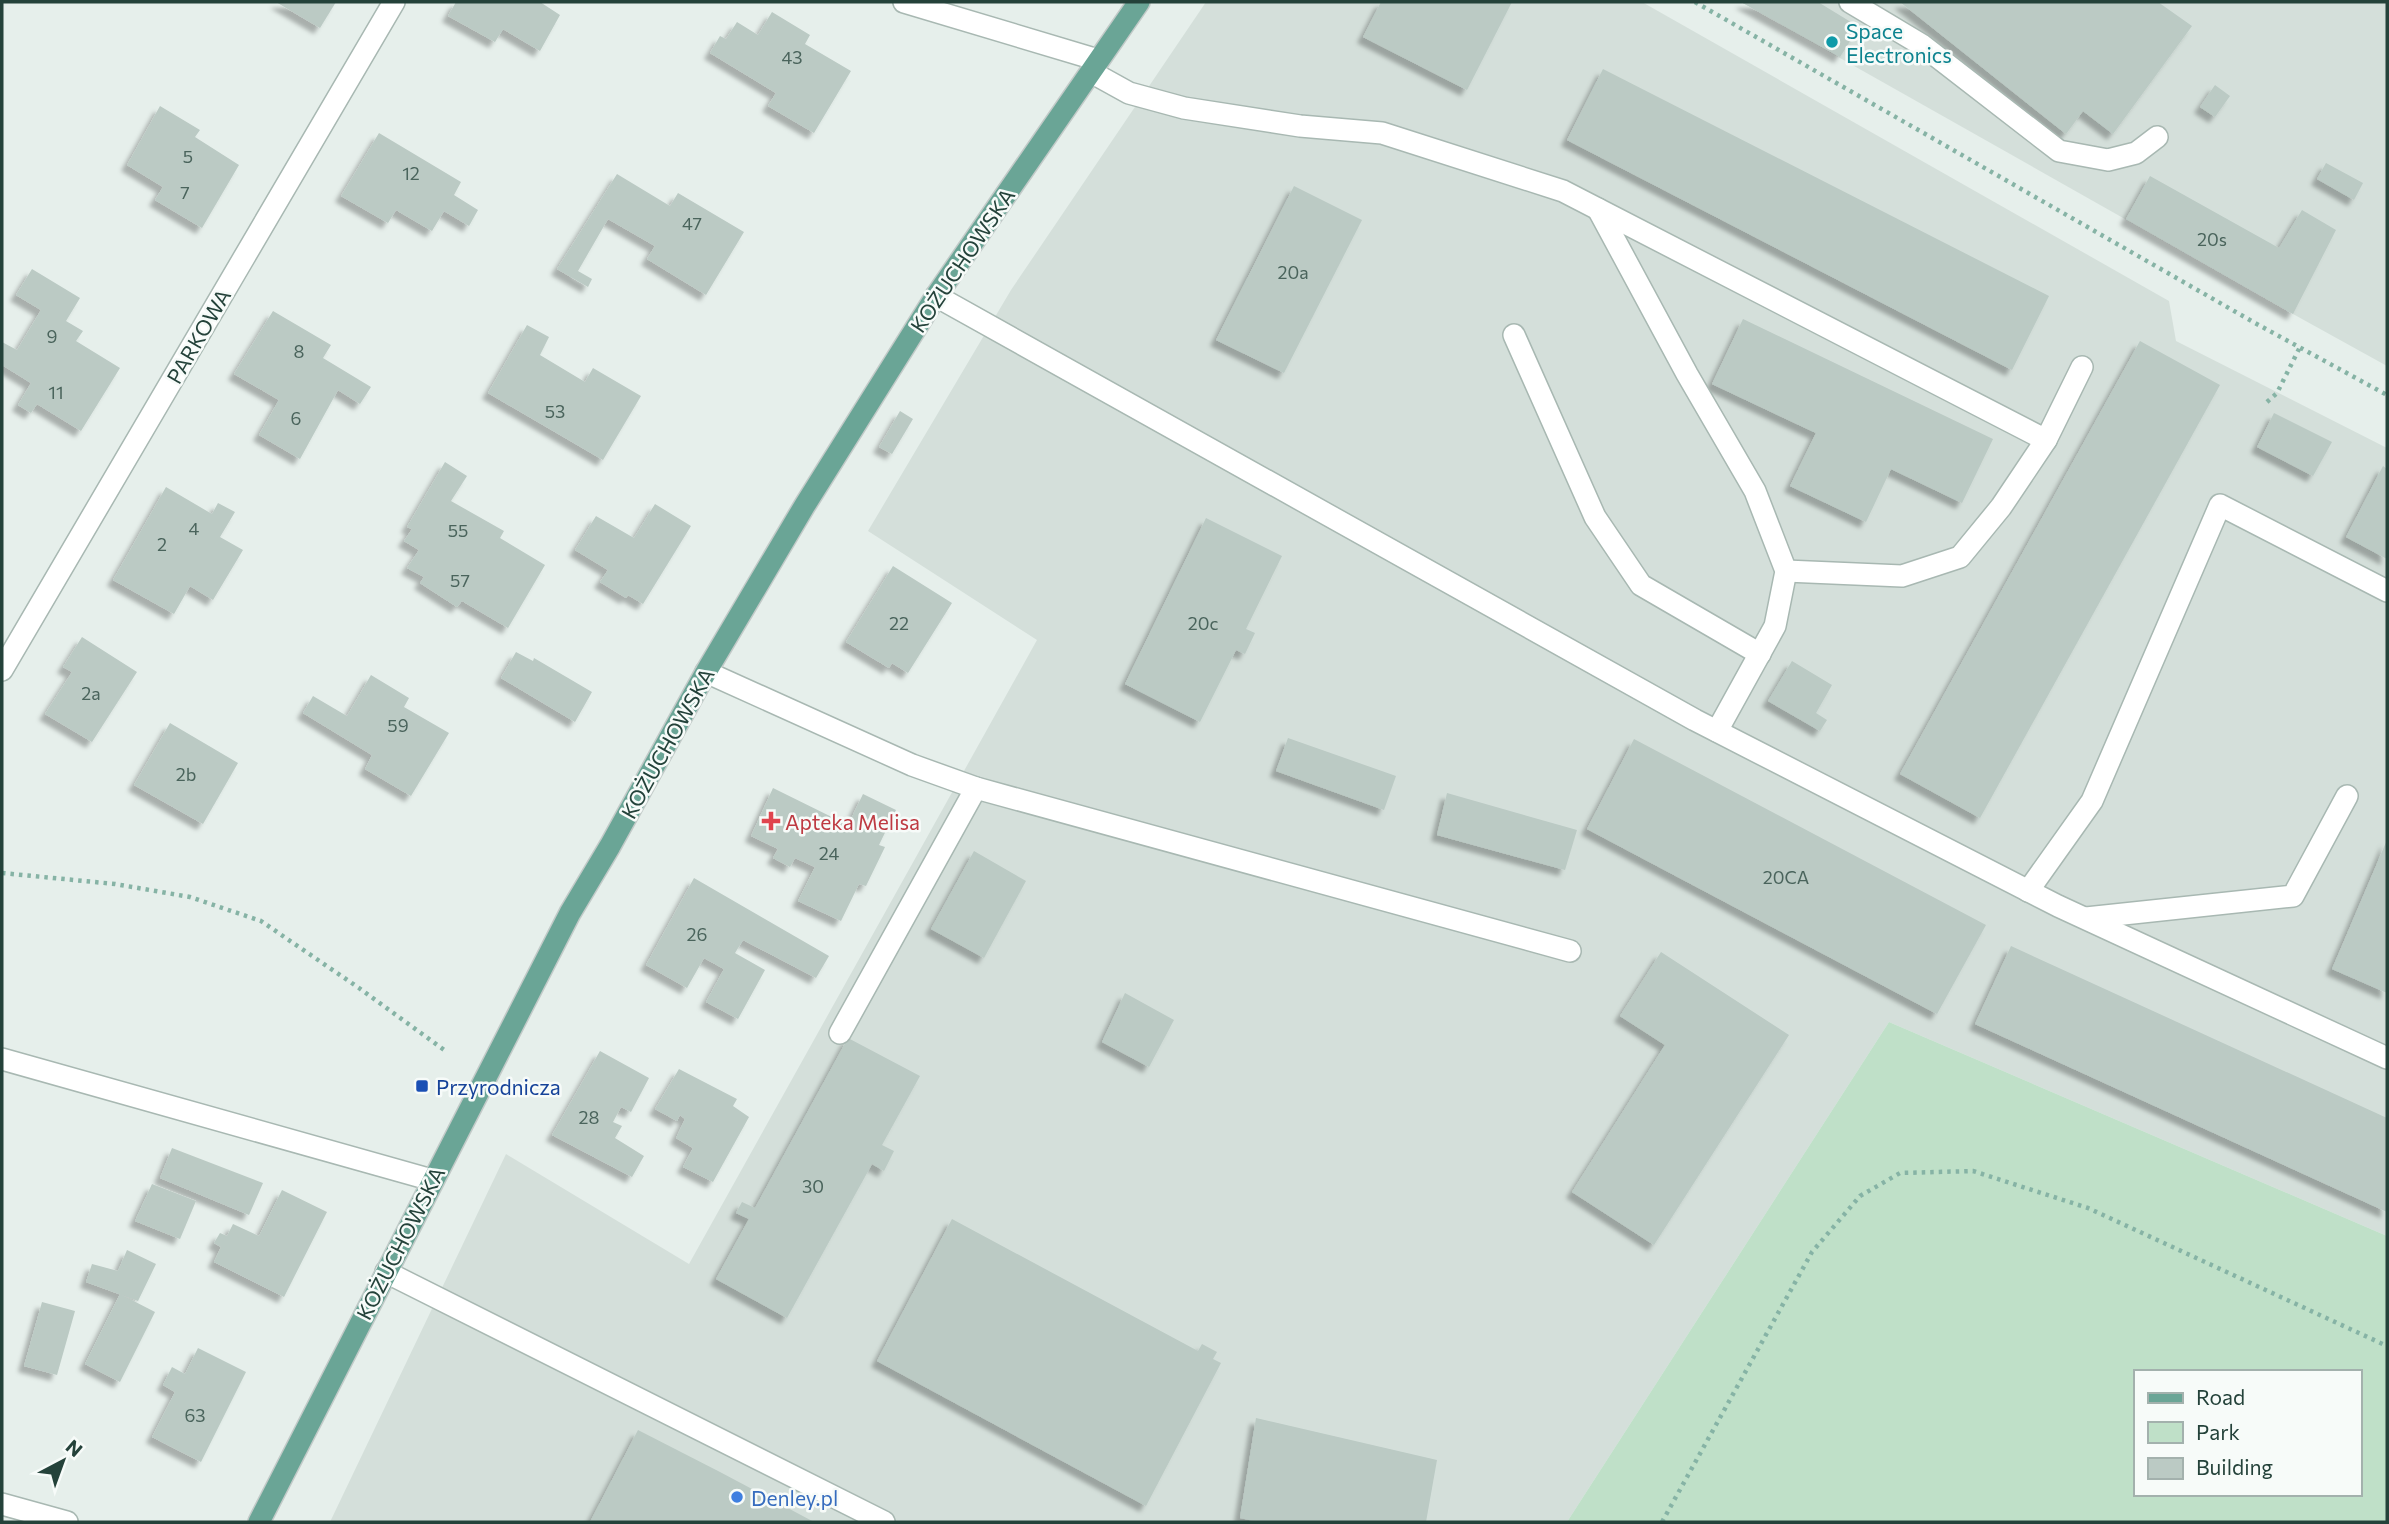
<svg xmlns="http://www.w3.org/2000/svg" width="2389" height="1524" font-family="Commissioner,sans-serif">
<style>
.built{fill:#d4dfda}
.green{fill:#bfe0c8;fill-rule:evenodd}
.building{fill:#bbcac4;filter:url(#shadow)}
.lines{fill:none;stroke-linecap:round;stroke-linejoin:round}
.minor-casing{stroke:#a8b8b2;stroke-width:24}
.major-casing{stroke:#c2cac8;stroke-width:24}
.path{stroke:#86b3a5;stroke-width:4.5;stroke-dasharray:3.5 5;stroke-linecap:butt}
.minor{stroke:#fff;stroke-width:21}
.major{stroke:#6aa596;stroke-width:21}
.culture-dot{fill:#0f9aa8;stroke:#f7fbf9;stroke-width:2.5}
.health-dot{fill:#e0444e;stroke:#f7fbf9;stroke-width:2.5}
.transit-dot{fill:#1a4fb4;stroke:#f7fbf9;stroke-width:2.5}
.shop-dot{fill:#3f7fe0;stroke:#f7fbf9;stroke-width:2.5}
.labels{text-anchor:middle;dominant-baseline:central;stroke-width:5;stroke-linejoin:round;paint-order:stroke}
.number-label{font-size:18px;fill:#4a645c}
.culture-label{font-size:21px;fill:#0d838f;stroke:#f7fbf9;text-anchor:start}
.street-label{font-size:21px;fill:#24423a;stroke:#f7fbf9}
.health-label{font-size:21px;fill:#be3a42;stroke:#f7fbf9;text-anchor:start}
.transit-label{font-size:21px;fill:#164399;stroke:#f7fbf9;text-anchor:start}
.shop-label{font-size:21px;fill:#366cbe;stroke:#f7fbf9;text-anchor:start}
</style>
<defs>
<filter id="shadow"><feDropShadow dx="-6" dy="6" stdDeviation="2" flood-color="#0004"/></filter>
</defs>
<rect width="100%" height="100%" fill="#e6efeb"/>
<g class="built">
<path d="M1206 2H1642L2169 301 2176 341 2387 448V1236L1889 1022 1567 1522H330L506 1154 689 1264 1037 640 868 531 1011 290Z"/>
<path d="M1741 2H2387V366L2293 314Z"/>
</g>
<path class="green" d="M1889 1022 2387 1236V1522H1567ZM2135 1372H2359V1494H2135Z"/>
<g class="building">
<path d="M276 2H336L320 28Z"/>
<path d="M456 2H540L560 15 540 51 503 29 495 42 448 16Z"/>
<path d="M1381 2H1512L1467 90 1363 37Z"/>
<path d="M1741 2H1818L1859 27 1840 57Z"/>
<path d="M1900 2H2158L2192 26 2113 134 2083 111 2066 134Z"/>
<path d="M772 12 810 35 805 44 851 71 814 133 768 106 776 93 710 53 720 36 726 39 737 22 758 35Z"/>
<path d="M1603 69 2049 296 2012 370 1567 140Z"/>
<path d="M2215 85 2230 96 2215 117 2200 107Z"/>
<path d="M160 106 200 130 195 137 239 165 202 228 155 200 163 187 127 165Z"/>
<path d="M379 133 461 182 454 195 478 210 469 226 444 211 432 231 396 210 388 223 341 196Z"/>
<path d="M2326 163 2363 183 2354 200 2317 179Z"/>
<path d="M617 174 670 206 678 193 744 232 706 295 647 259 655 246 608 219 578 271 592 279 588 287 557 269Z"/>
<path d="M2150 176 2279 248 2302 210 2336 230 2293 314 2126 219Z"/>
<path d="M1294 186 1362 220 1284 373 1216 340Z"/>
<path d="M32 269 80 298 66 321 83 331 76 341 120 368 81 431 37 404 31 413 18 405 31 383 2 365V342L17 350 41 310 16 295Z"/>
<path d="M273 311 331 345 323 358 371 387 360 404 338 390 300 459 259 435 279 400 234 374Z"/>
<path d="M1743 319 1993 439 1962 503 1891 469 1866 522 1790 486 1816 433 1712 384Z"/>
<path d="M527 325 549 337 540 355 585 382 593 368 641 396 603 460 488 393Z"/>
<path d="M2140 341 2220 385 1980 818 1900 774Z"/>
<path d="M900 411 913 419 892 454 879 447Z"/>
<path d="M2274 413 2332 442 2313 476 2257 447Z"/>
<path d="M445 462 467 476 451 501 504 531 500 538 545 565 508 628 462 601 457 607 420 583 424 577 407 568 419 550 404 541 412 529 407 527Z"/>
<path d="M2383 466 2387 469V559L2346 537Z"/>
<path d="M166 487 212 514 218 503 235 512 220 537 243 550 213 600 190 586 174 614 113 580Z"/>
<path d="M655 504 691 526 643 604 628 595 626 598 600 582 608 570 575 550 596 516 634 538Z"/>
<path d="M1206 518 1282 556 1246 629 1255 633 1245 654 1236 650 1200 722 1125 684Z"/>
<path d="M893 566 952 603 908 673 892 663 889 668 846 642Z"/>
<path d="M82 637 137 672 92 742 45 714 72 672 63 667Z"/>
<path d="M516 652 533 661 534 658 592 692 575 722 501 678Z"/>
<path d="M1792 661 1832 685 1816 713 1827 720 1820 731 1768 701Z"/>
<path d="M371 675 409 698 404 707 449 733 411 796 365 769 372 755 303 713 313 696 347 716Z"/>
<path d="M170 723 238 763 203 824 134 785Z"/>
<path d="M1288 738 1396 776 1384 810 1276 771Z"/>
<path d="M1634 739 1986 925 1937 1014 1587 829Z"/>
<path d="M773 788 848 825 863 794 896 810 879 845 885 847 866 886 859 884 841 921 798 901 815 867 795 858 790 867 773 858 778 849 751 836Z"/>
<path d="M1447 793 1577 830 1565 870 1437 835Z"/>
<path d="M2387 840V993L2332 969Z"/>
<path d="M974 851 1026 881 984 958 931 929Z"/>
<path d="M694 878 829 956 816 978 743 940 735 953 765 970 738 1019 706 1002 724 969 704 958 687 988 646 965Z"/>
<path d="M2011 946 2387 1118V1212L1975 1024Z"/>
<path d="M1661 952 1789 1035 1654 1245 1572 1192 1665 1045 1620 1016Z"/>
<path d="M1125 993 1174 1020 1149 1067 1102 1042Z"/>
<path d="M848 1038 920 1076 882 1145 894 1151 884 1171 872 1164 787 1318 716 1279 749 1219 736 1213 742 1202 755 1208Z"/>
<path d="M600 1051 649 1078 631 1112 621 1107 613 1122 622 1126 615 1138 644 1156 632 1177 552 1135Z"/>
<path d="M679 1069 737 1099 733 1106 749 1117 713 1182 683 1167 693 1148 676 1138 685 1119 680 1115 677 1121 655 1109Z"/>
<path d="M172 1148 263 1183 249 1215 160 1178Z"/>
<path d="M152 1184 196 1201 180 1239 135 1221Z"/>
<path d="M282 1190 327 1212 284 1297 214 1262 221 1247 214 1243 220 1233 227 1236 233 1224 259 1236Z"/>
<path d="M952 1219 1198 1351 1202 1344 1217 1352 1213 1359 1221 1363 1146 1506 877 1361Z"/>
<path d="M127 1250 156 1264 138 1301 86 1282 92 1264 118 1271Z"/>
<path d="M120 1294 155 1312 120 1382 85 1364Z"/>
<path d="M42 1302 75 1311 57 1375 24 1366Z"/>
<path d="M198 1348 246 1372 201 1462 152 1437 175 1392 163 1385 172 1367 185 1374Z"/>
<path d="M1256 1418 1437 1460 1426 1522H1259L1240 1518Z"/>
<path d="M638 1430 720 1472 814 1522H590Z"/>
</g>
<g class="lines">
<g class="minor-casing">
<g id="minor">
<path d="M904 2 1098 60"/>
<path d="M1850 2 1922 45 2059 151 2108 160 2136 153 2157 137"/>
<path d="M1091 72 1129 93 1184 108 1300 126 1382 133 1563 191 2046 440 2082 367"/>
<path d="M1598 209 1687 374 1755 491 1786 571 1775 626 1717 731"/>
<path d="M936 296 1695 720 2058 906 2387 1058"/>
<path d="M1514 335 1595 517 1641 585 1760 654"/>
<path d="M1786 571 1902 576 1960 557 2001 507 2046 440"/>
<path d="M2 670 394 2"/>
<path d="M706 672 912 765 976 788 1570 951"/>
<path d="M2028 891 2092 801 2220 505 2387 591"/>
<path d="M2086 918 2293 896 2347 796"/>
<path d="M840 1033 976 788"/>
<path d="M2 1059 432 1180"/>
<path d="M386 1272 884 1522"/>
<path d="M2 1504 67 1522"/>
</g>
</g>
<g class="major-casing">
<path id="major" d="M259 1522 570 913 610 846 706 672 805 505 936 296 1139 2"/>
</g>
<g class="path">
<path d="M1695 2 2255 323 2387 395"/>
<path d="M2267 402 2277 393 2300 347"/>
<path d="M2 873 115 884 190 897 261 921 359 988 447 1052"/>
<path d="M1662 1522 1812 1252 1860 1196 1900 1173 1973 1171 2088 1208 2387 1346"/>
</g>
<use href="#minor" class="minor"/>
<use href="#major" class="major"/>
</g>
<circle class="culture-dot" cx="1832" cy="42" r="7"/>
<path class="health-dot" d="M767.5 810.5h7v7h7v7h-7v7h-7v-7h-7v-7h7z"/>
<rect class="transit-dot" x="415" y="1079" width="14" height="14" rx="3.5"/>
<circle class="shop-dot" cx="737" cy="1497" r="7"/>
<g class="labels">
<g class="number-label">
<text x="792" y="57">43</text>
<text x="188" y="156">5</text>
<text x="411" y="173">12</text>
<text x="185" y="192">7</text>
<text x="692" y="223">47</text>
<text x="2212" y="239">20s</text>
<text x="1293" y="272">20a</text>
<text x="52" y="336">9</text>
<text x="299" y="351">8</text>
<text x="56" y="392">11</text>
<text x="555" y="411">53</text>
<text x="296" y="418">6</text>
<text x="194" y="528">4</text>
<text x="458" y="530">55</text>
<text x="162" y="544">2</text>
<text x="460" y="580">57</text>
<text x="899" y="623">22</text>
<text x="1203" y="623">20c</text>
<text x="91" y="693">2a</text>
<text x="398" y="725">59</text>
<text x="186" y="774">2b</text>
<text x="829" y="853">24</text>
<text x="1786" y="877">20CA</text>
<text x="697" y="934">26</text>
<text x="589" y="1117">28</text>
<text x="813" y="1186">30</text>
<text x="195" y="1415">63</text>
</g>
<g class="culture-label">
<text x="1846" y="30">Space<tspan x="1846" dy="24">Electronics</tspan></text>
</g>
<g class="street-label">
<text transform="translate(962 260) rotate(-56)">KOŻUCHOWSKA</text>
<text transform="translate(198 336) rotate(-60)">PARKOWA</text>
<text transform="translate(667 743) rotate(-61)">KOŻUCHOWSKA</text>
<text transform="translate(400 1243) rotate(-63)">KOŻUCHOWSKA</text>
</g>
<g class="health-label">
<text x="785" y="821">Apteka Melisa</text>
</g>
<g class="transit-label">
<text x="436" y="1086">Przyrodnicza</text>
</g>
<g class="shop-label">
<text x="751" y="1497">Denley.pl</text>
</g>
</g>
<rect width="2389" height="1524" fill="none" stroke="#24423a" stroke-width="7"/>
<rect x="2134" y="1370" width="228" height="126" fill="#f7fbf9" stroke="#a3b1ad" stroke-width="2"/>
<rect x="2148" y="1393" width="35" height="10" fill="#6aa596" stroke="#a3b1ad" stroke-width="2"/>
<text x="2196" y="1405" font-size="21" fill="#24423a">Road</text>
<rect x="2148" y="1422" width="35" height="21" fill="#bfe0c8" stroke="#a3b1ad" stroke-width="2"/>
<text x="2196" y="1440" font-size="21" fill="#24423a">Park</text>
<rect x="2148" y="1458" width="35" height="21" fill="#bbcac4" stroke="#a3b1ad" stroke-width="2"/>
<text x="2196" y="1475" font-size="21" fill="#24423a">Building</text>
<g transform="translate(63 1461) rotate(41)" stroke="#f7fbf9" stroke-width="5" paint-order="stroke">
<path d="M0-5L12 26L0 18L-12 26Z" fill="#24423a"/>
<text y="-10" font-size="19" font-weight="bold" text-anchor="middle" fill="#24423a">N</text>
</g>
</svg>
